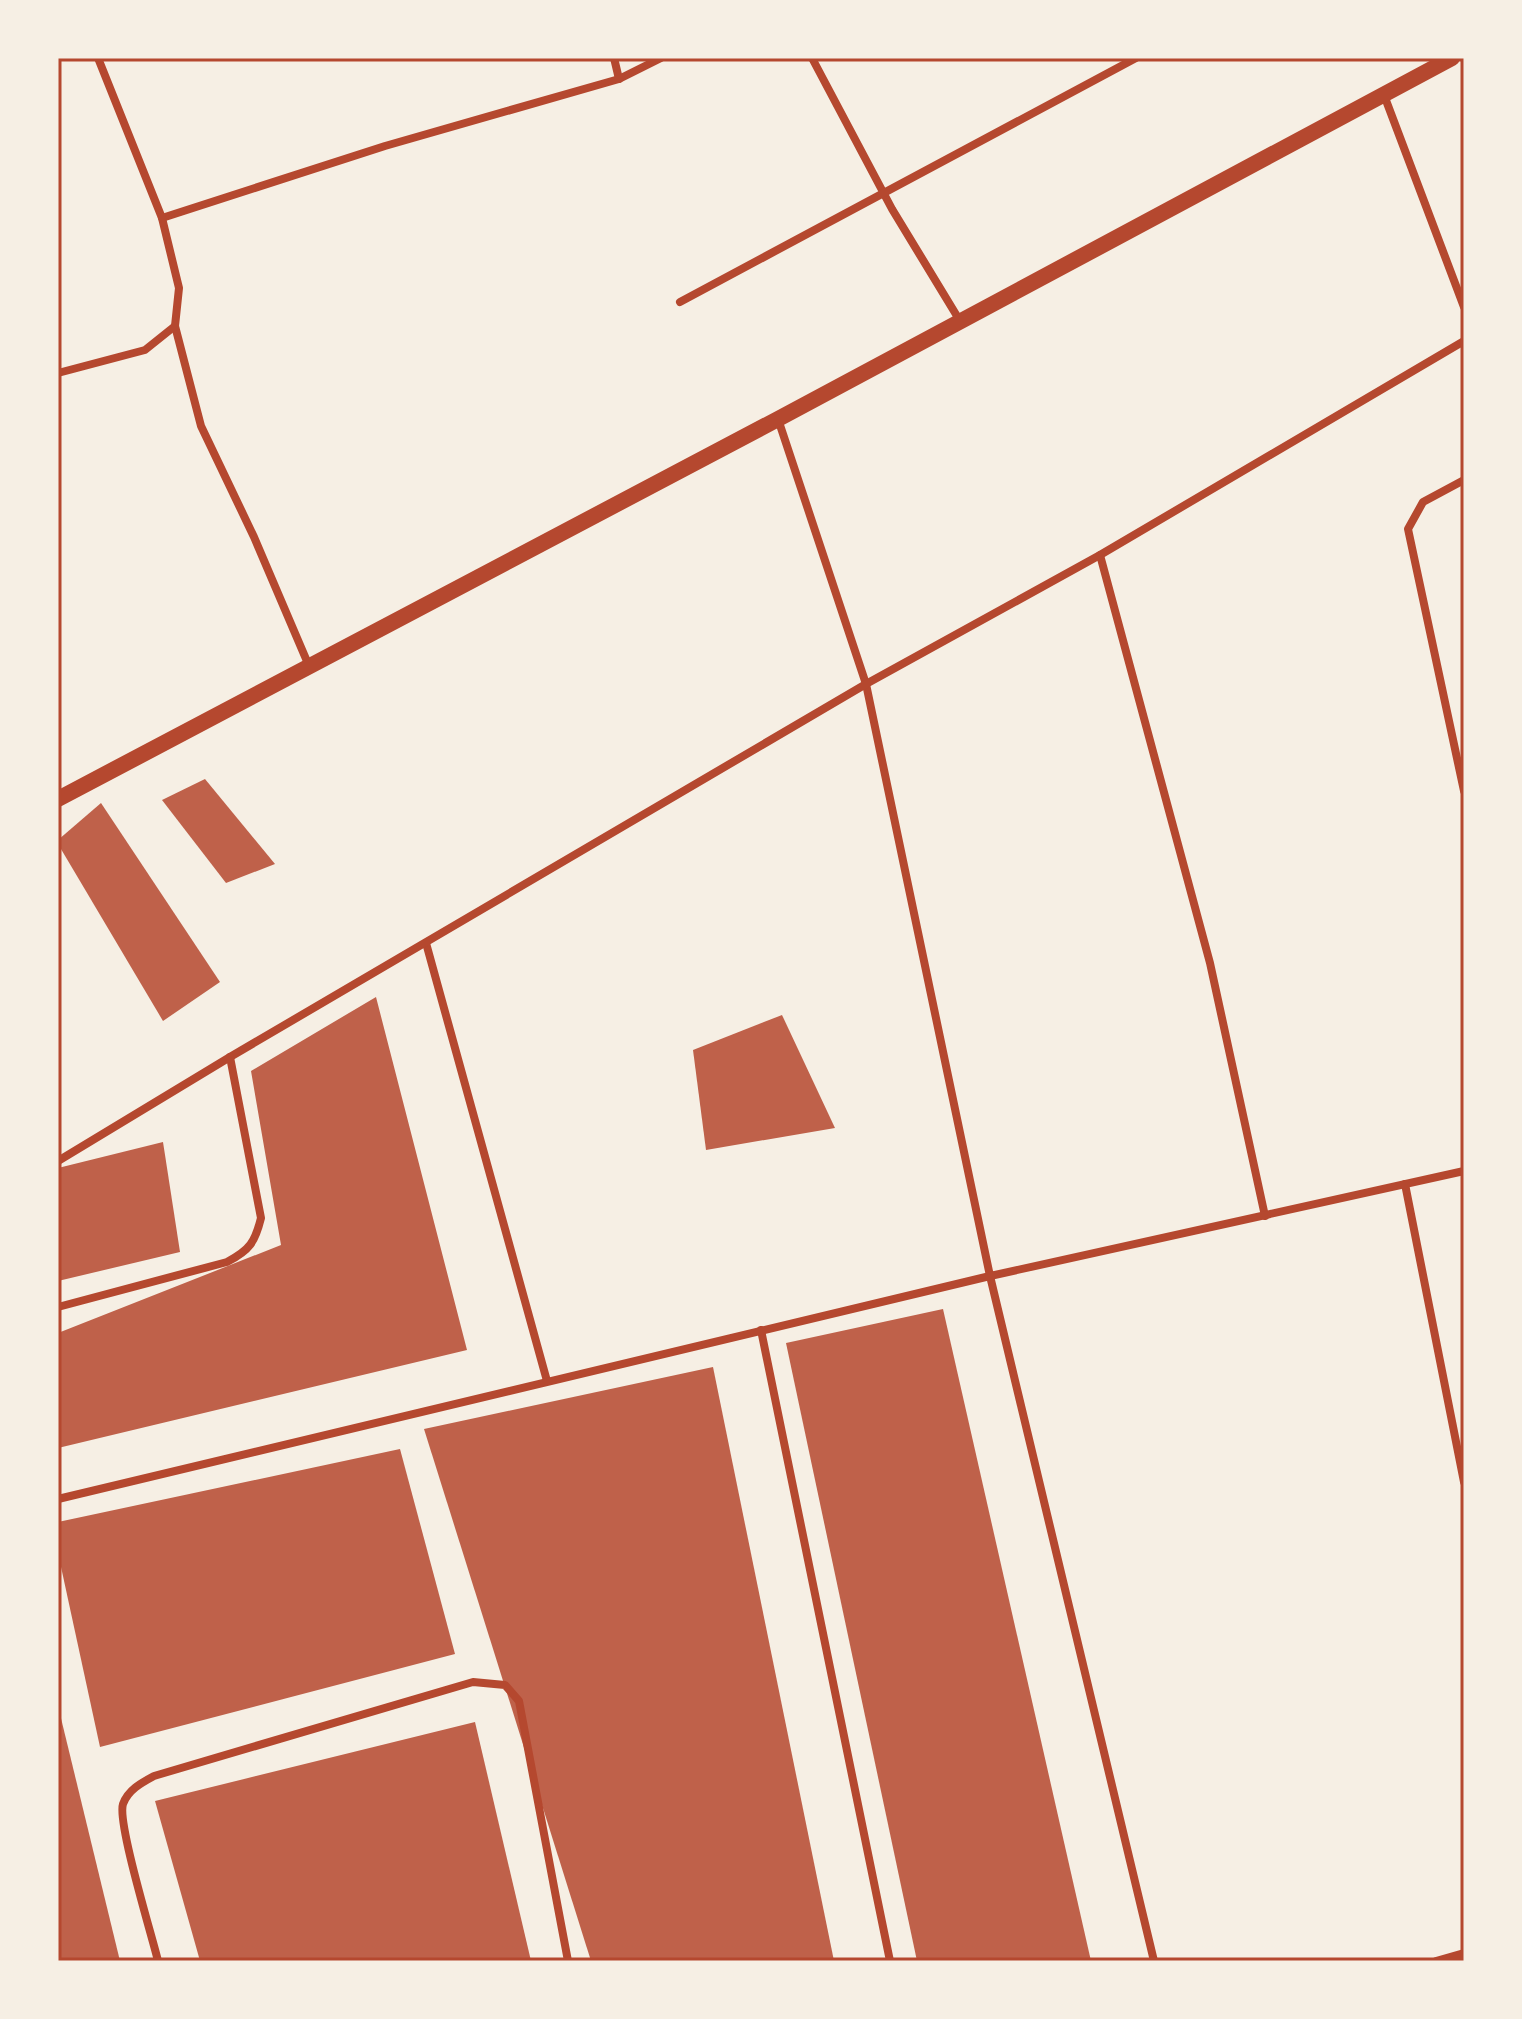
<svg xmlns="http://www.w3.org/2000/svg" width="1522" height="2019" font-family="Inter,sans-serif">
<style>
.building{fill:#bf614a}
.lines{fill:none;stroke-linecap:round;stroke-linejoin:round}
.minor{stroke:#b5482f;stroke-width:8}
.secondary{stroke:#b5482f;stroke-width:16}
.neatline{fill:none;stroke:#b5482f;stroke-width:3}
</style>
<rect width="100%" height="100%" fill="#f6efe4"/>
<g class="building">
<path d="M205 779 275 864 226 883 162 800Z"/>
<path d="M101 803 220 982 163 1021 58 844V840Z"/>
<path d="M376 997 467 1350 58 1448V1333L281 1245 251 1071Z"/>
<path d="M782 1015 835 1128 706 1150 693 1050Z"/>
<path d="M163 1142 180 1252 58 1281V1168Z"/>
<path d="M943 1309 1091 1961H917L786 1343Z"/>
<path d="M713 1367 834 1961H591L424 1429Z"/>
<path d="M400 1449 455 1654 100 1747 58 1553V1522Z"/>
<path d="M58 1710H59L120 1961H58Z"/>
<path d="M475 1722 531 1961H200L155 1801Z"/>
</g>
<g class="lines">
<g class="minor">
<path d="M614 58 619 79"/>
<path d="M812 58 892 209 960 321"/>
<path d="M1384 95 1464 307"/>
<path d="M162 218 385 146 619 79 661 58"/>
<path d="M680 302 1136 58"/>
<path d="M175 326 201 426 254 537 309 666"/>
<path d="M58 373 145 350 175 326 179 288 162 218 98 58"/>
<path d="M778 419 866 684 990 1276 1154 1961"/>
<path d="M1464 480 1423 502 1408 529 1464 791"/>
<path d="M1100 555 1210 963 1265 1216"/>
<path d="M426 943 547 1381"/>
<path d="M58 1161 230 1057 866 684 1100 555 1464 341"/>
<path d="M1405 1184 1464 1482"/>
<path d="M58 1307 227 1262C250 1250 255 1242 261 1218L230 1057"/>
<path d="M761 1330 890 1961"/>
<path d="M58 1499 990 1276 1464 1171"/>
<path d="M158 1961C152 1936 117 1822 123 1804 128 1790 141 1783 154 1776L473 1682 505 1685 519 1701 568 1961"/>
<path d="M1436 1961 1464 1953"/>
</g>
<path class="secondary" d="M58 799 778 419 1452 58"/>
</g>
<rect width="1522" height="2019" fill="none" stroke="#f6efe4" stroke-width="120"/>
<rect x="60" y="60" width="1402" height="1899" class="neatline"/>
</svg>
